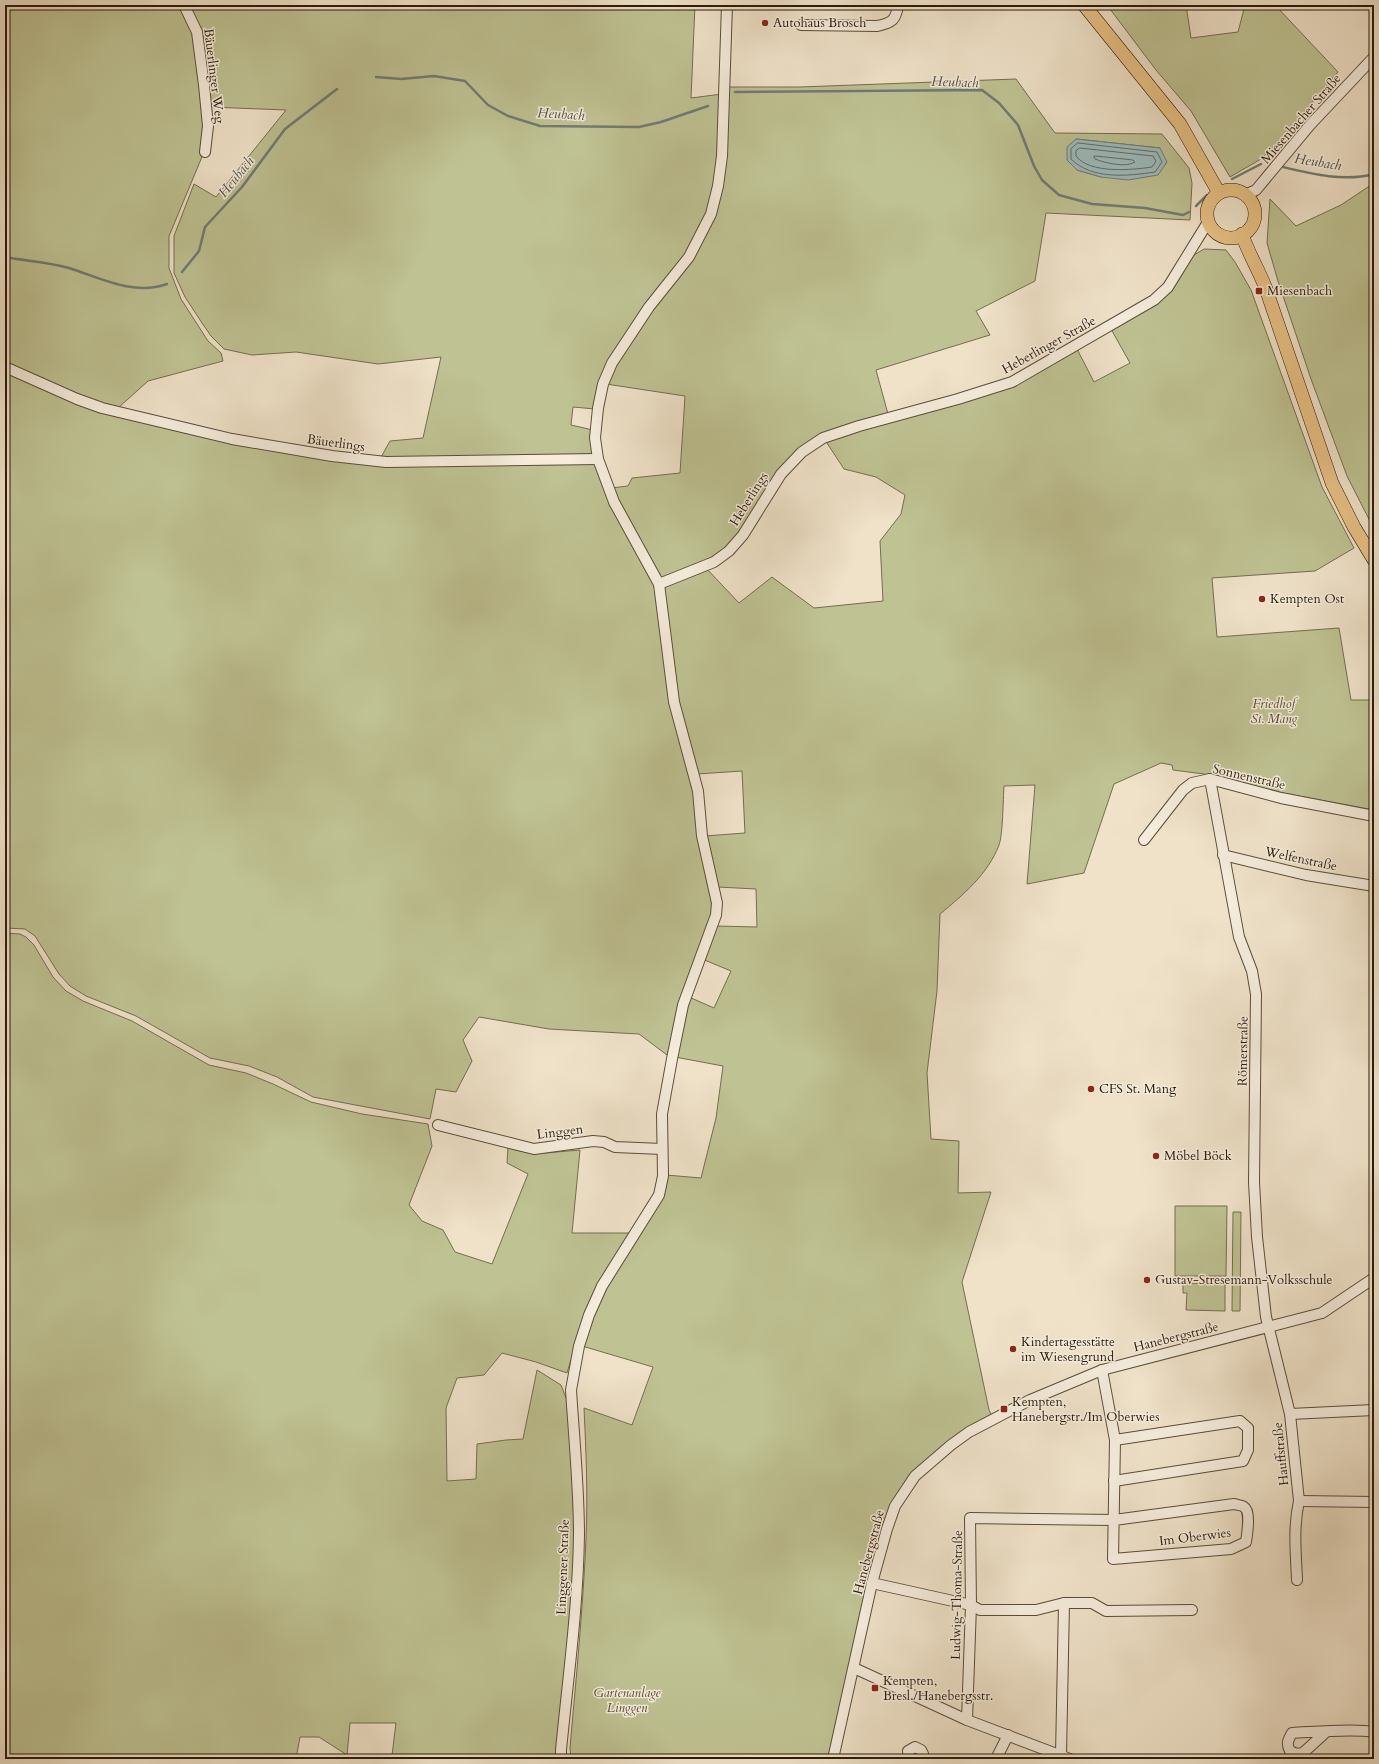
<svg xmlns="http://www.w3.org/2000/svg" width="1379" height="1764" font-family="Cardo,serif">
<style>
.green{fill:#bfc293;stroke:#746e4f;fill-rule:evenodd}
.water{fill:#9dbcbf;stroke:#6f7c77}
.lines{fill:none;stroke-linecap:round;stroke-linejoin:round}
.shore{stroke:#646c65;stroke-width:1}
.stream{stroke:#6f7c77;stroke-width:2.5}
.minor-casing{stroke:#5b4d3a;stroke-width:12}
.major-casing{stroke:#2a1b0b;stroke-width:14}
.minor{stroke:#f5ecdc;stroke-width:10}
.major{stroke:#e8c184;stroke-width:13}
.poi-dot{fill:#8f2418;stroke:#f5ecdc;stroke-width:1.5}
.labels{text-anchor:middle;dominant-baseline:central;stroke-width:3;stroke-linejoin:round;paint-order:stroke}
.poi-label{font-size:13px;fill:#2a1b0b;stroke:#f5ecdc;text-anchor:start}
.street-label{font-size:13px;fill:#2a1b0b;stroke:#f5ecdc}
.park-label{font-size:13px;font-style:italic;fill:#574d34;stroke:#f5ecdc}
.water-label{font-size:14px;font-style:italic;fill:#52534a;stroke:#f5ecdc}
</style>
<rect width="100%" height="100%" fill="#efe2c9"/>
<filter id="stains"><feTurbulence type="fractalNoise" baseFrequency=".005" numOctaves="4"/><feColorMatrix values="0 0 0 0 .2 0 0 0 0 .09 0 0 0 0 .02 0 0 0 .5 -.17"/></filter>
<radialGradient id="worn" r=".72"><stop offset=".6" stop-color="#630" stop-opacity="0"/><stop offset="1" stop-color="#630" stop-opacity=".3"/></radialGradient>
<g class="green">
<path d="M5 5H181L190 22 202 85 204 152 169 236V268L181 299 208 341 221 353 223 361 148 381 118 408 80 396 5 363Z"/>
<path d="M187 5H695L691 98 722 94 719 155 708 213 686 256 627 334 595 409 573 407 571 425 593 430 594 456 380 459 390 441 423 438 441 357 378 364 296 352 252 355 224 349 211 336 202 323 185 297 174 273V236L194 184 216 197 286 110 209 107Z"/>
<path d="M1107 5H1186L1191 38 1238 32 1245 5H1275L1338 72 1281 139 1261 159 1230 177 1191 111 1156 70Z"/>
<path d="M1016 79 1055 133 1162 134 1189 168 1192 183 1190 220 1046 213 1035 281 976 311 990 335 876 370 888 414 798 449 741 533 713 560 661 580 611 488 628 486 632 478 680 473 685 396 606 384 614 363 713 215 728 87H800ZM1076 139 1160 148 1101 177 1077 170 1067 160Z"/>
<path d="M1374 183V529L1347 476 1311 379 1278 281 1267 243 1270 199 1296 226 1341 205Z"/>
<path d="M1204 249 1226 250 1235 262 1251 290 1322 487 1354 548 1315 571 1212 578 1217 637 1339 628 1351 700H1374V810L1282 793 1204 774 1173 770 1172 765 1161 763 1114 784 1084 873 1027 884 1035 785 1004 786C1003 800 1003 834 999 845 988 874 963 895 940 914L937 991 927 1073 931 1139 959 1141 958 1193 991 1192 962 1282 989 1410 992 1416 949 1441 910 1474 891 1504 830 1759H571L570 1748C576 1679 583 1609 586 1539 588 1495 586 1451 584 1408L632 1425 653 1367 582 1346 592 1316 666 1175 701 1178 716 1118 723 1066 675 1057 689 997 714 1008 731 971 702 959 716 926 757 927 756 889 718 887 705 836 745 833 742 771 697 774 677 702 662 586 706 568 739 603 772 577 814 608 883 601 880 541 901 514 905 495 876 477 844 469 825 440 959 403 1077 349 1094 382 1130 363 1111 329 1137 314 1194 255Z"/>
<path d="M5 371 76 402 330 459 595 462 656 584 714 904 713 914 667 1055 639 1034 549 1029 479 1017 463 1040 472 1061 456 1092 436 1089 430 1119 313 1097 277 1077 249 1066 210 1058 136 1016 86 996 70 986 59 974 35 936 25 929 5 928Z"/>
<path d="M5 933 20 934 26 937 34 945 53 977 66 991 83 1001 132 1021 209 1065 246 1073 273 1084 311 1102 362 1114 428 1124 432 1146 409 1205 422 1221 443 1230 455 1252 492 1264 528 1174 507 1163 508 1148 533 1154 580 1150 572 1233H631L585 1313 567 1373 536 1362 502 1353 484 1375 457 1378 446 1408 447 1481 476 1479 477 1444 506 1440 523 1439 537 1370 561 1385 568 1403 573 1475 574 1562 558 1759H418V1755H392L396 1723H350L347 1755 319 1737H300L296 1759H5Z"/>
<path d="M1175 1206H1227L1226 1276H1175Z"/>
<path d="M1233 1212H1241L1240 1311H1232Z"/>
<path d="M1183 1283 1225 1284V1311L1186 1310 1187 1293H1183Z"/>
</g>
<path class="water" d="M1076 139 1160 148 1167 162 1158 175 1128 180 1101 177 1077 170 1067 160V147Z"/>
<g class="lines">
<g class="shore">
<path d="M1078 143 1157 152 1162 162 1155 172C1128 176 1092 180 1071 159V149Z"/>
<path d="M1080 148 1153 156 1156 161 1152 167C1133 170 1089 174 1076 156V151Z"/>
<path d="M1096 156 1133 160 1135 162C1126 168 1105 163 1095 159L1094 157Z"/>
</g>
<g class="stream">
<path d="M376 77 401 79 434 76 465 81 488 105 508 116 540 126 639 127 661 122 708 106"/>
<path d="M735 92 982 90 999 103 1018 125 1034 166 1042 180 1059 195 1092 204 1145 208 1183 215 1189 212"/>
<path d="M1283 167C1312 174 1344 182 1374 174"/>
<path d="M1232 179 1261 164"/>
<path d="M1196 206 1207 195"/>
<path d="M5 257C26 261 49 262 69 268 101 278 133 296 167 284"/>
<path d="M182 272 199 251 205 227 242 187 285 129 337 89"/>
</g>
<g class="minor-casing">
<g id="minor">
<path d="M184 5 197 32 204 85 208 126 205 152"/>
<path d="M801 25 877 26C892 23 896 20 898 5"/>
<path d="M1245 195 1256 190 1310 125 1374 57"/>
<path d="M5 367 77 399 102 408 232 439 332 456 386 462 598 459"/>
<path d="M659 584 714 562 729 551 743 535 781 474 802 452 823 438 859 426 958 399 1012 382 1154 300 1168 287 1208 222"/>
<path d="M1210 779 1239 937 1252 971 1256 994 1254 1182 1257 1237 1266 1317 1290 1414 1299 1501C1293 1528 1296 1554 1297 1580"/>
<path d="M1144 840 1183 790 1192 783 1210 779 1281 798 1374 816"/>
<path d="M1223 855 1306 875 1374 886"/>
<path d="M438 1125 534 1149 593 1141 604 1142 615 1147 662 1149"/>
<path d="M1290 1414 1374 1410"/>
<path d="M1114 1481 1243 1461 1248 1450V1428L1240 1421 1115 1440"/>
<path d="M1299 1501 1374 1502"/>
<path d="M872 1583 971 1605 980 1610H1036L1064 1603H1092L1106 1611 1192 1610"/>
<path d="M854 1668 967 1720 1070 1759"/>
<path d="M967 1720 971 1605 970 1518 1114 1520 1234 1504C1237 1505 1242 1505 1244 1507 1251 1511 1247 1535 1246 1542L1231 1549 1113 1559 1115 1440 1102 1370"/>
<path d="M1326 1732 1303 1753 1297 1754 1290 1751C1286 1744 1288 1740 1292 1733 1314 1732 1353 1728 1374 1732"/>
<path d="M1061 1755 1064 1603"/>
<path d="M561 1759V1750C568 1678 578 1607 579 1535 579 1487 574 1438 571 1390L579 1346 589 1315 602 1286 659 1195 663 1176 662 1114 672 1059 683 1005 716 915 717 903 702 836 698 791 674 702 659 584 614 502 598 459 595 438 598 408 603 384 612 363 649 307 689 257 711 214 718 186 722 156 727 5"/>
<path d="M833 1759 872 1583 887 1529 895 1506 915 1476 951 1445 969 1432 1030 1400 1102 1370 1322 1313 1374 1278"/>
<path d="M909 1759 908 1751 915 1747 921 1750 923 1754 921 1759"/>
<path d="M996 1759 1008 1735"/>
</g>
</g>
<g class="major-casing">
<g id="major">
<path d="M1084 5 1180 124 1219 193"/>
<circle cx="1231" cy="214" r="24"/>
<path d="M1242 234C1248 253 1259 270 1266 289L1332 483 1354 527 1374 560"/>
</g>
</g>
<use href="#minor" class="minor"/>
<use href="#major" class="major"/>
</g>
<g class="poi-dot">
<circle cx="765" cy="23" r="4"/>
<rect x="1255" y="287" width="8" height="8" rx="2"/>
<circle cx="1262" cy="599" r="4"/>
<circle cx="1091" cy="1089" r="4"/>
<circle cx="1156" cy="1156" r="4"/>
<circle cx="1147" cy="1280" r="4"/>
<circle cx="1013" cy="1349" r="4"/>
<rect x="1000" y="1405" width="8" height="8" rx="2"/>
<rect x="871" y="1684" width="8" height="8" rx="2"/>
</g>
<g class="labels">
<g class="poi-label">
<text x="773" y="23">Autohaus Brosch</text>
<text x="1267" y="291">Miesenbach</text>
<text x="1270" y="599">Kempten Ost</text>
<text x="1099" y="1089">CFS St. Mang</text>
<text x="1164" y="1156">Möbel Böck</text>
<text x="1155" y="1280">Gustav-Stresemann-Volksschule</text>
<text x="1021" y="1342">Kindertagesstätte<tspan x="1021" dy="15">im Wiesengrund</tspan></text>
<text x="1012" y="1402">Kempten,<tspan x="1012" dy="15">Hanebergstr./Im Oberwies</tspan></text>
<text x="883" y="1681">Kempten,<tspan x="883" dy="15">Bresl./Hanebergsstr.</tspan></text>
</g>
<g class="street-label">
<text transform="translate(214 76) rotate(83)">Bäuerlinger Weg</text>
<text transform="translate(1301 119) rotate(-49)">Miesenbacher Straße</text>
<text transform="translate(1049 345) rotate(-29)">Heberlinger Straße</text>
<text transform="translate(336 443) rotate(8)">Bäuerlings</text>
<text transform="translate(749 499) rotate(-58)">Heberlings</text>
<text transform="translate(1249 777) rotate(13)">Sonnenstraße</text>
<text transform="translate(1301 859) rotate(12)">Welfenstraße</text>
<text transform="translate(1243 1051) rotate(-89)">Römerstraße</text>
<text transform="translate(560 1132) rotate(-7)">Linggen</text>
<text transform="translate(1176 1337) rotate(-14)">Hanebergstraße</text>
<text transform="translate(1281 1454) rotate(-96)">Hauffstraße</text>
<text transform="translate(1195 1537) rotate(-7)">Im Oberwies</text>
<text transform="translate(869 1552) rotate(-75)">Hanebergstraße</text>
<text transform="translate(563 1567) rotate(-88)">Linggener Straße</text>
<text transform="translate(957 1595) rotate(-89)">Ludwig-Thoma-Straße</text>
</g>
<g class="park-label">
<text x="1274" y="704">Friedhof<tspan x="1274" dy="15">St. Mang</tspan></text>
<text x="627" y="1693">Gartenanlage<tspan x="627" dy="15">Linggen</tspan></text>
</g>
<g class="water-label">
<text transform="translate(955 82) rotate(2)">Heubach</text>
<text transform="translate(561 114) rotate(3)">Heubach</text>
<text transform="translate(1318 162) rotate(9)">Heubach</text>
<text transform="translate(236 177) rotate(-51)">Heubach</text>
</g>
</g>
<rect width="1379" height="1764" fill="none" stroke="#efe2c9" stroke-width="20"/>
<rect x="6" y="6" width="1367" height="1752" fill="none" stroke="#2a1b0b" stroke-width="2"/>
<rect x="10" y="10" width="1359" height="1744" fill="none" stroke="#2a1b0b"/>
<rect width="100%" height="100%" filter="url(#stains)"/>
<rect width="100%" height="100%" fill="url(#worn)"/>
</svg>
